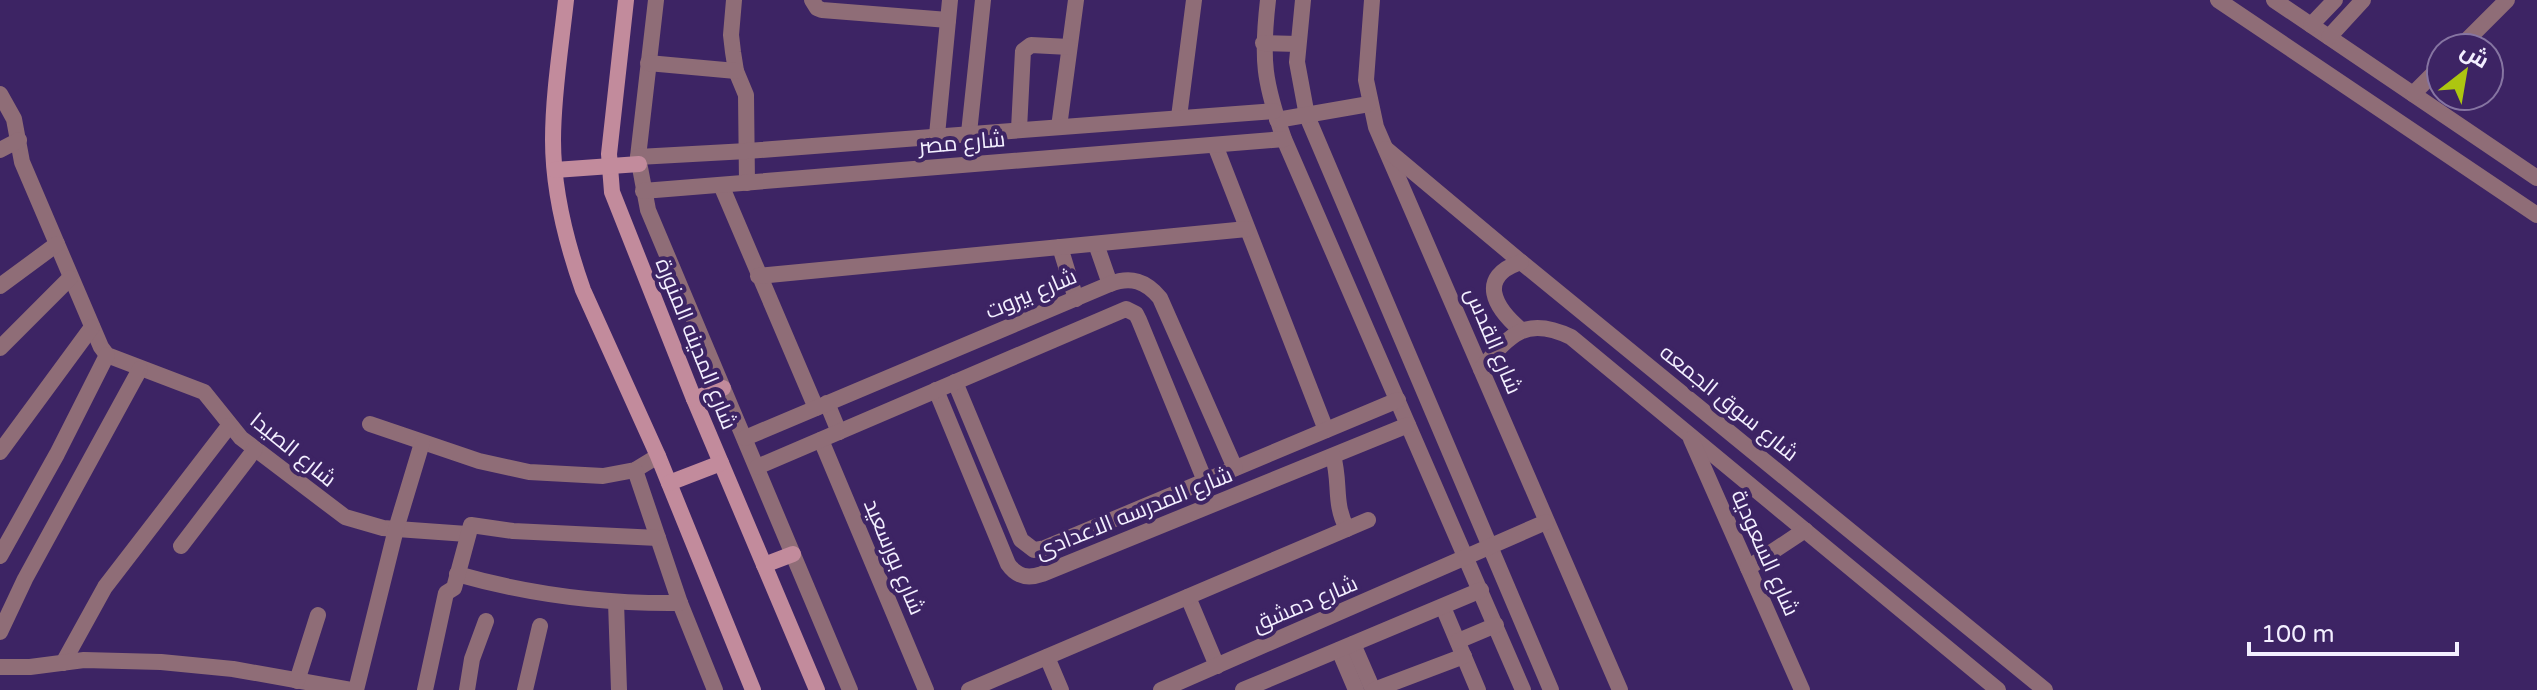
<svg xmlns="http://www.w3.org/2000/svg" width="2537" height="690" font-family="'Varela Round',Cairo,sans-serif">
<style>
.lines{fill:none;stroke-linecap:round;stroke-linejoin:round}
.street{stroke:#8f6d77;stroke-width:16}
.secondary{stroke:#c28b9c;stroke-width:16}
.labels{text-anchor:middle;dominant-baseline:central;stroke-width:8;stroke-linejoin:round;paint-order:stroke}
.street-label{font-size:22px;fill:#f3efff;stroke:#3d2464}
</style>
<rect width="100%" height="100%" fill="#3d2464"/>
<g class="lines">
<g class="street">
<path d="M656 0 638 157 648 210 850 690"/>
<path d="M734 0 731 35 733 52 736 71 746 95 747 183"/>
<path d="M812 0 817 8 822 10 948 20"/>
<path d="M1268 0C1261 60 1264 82 1284 139L1523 690"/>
<path d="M1303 0 1297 62 1307 116 1551 690"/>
<path d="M1372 0 1366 80 1376 127 1620 690"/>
<path d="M2218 0 2537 215"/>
<path d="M2274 0 2537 178"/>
<path d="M2311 25 2335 0"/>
<path d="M2329 37 2363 0"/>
<path d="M1263 43 1298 44"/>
<path d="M2459 48 2507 0"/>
<path d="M648 63 736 71"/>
<path d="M0 94 14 119 22 162 101 347 107 355 204 392 241 438 345 517 383 528 467 534"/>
<path d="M2413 94 2441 66"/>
<path d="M1179 117 1194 0"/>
<path d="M1277 120 1369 104"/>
<path d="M1059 127 1076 0"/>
<path d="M1019 129 1023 51 1031 45 1069 47"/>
<path d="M969 133 983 0"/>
<path d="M937 135 950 0"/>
<path d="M1215 145 1326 430"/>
<path d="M1386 149 1521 262 2045 690"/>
<path d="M0 150 19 140"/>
<path d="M638 157 747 151 1274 111"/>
<path d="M721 185 816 408"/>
<path d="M643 191 1284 139"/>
<path d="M1096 244 1110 284"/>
<path d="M1060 247 1076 299"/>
<path d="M758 276 1247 229"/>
<path d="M0 286 57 244"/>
<path d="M1521 330C1495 308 1476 277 1521 262"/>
<path d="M0 348 70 278"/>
<path d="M1481 369C1510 335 1525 315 1571 337L1998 690"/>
<path d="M955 382 1021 540 1034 550 1045 548 1398 400"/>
<path d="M936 390 1008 564C1017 577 1028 579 1042 574L1408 425"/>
<path d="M827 403 839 432"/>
<path d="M370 424 479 461 529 472 603 476 635 470 658 456"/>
<path d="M745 438 1110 284C1131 276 1146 281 1160 298L1235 468"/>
<path d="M1691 439 1802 690"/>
<path d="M821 440 926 690"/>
<path d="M0 452 92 327"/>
<path d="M1333 456C1341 484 1333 502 1347 529"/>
<path d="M757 467 1126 309 1136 314 1139 320 1205 481"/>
<path d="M635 470 680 603 715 690"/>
<path d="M181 546 255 449"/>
<path d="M0 556 57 454 107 355"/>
<path d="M1748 568 1805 530"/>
<path d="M457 574C531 595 604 604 680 603"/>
<path d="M1188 597 1217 666"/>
<path d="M616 602 619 690"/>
<path d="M1443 607 1478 690"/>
<path d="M0 632 25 579 140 369"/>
<path d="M1458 641 1496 625"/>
<path d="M1353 644 1373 690"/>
<path d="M1339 650 1356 690"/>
<path d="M1047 657 1061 690"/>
<path d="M63 663 105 587 229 426"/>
<path d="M0 667H30L84 660 161 662 233 669 351 690"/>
<path d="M297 681 318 615"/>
<path d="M356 690 396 529 422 443"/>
<path d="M425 690 446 593 454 588 471 525 513 531 658 538"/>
<path d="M467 690 472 659 486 621"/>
<path d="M525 690 540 626"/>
<path d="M969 690 1368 520"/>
<path d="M1161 690 1546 522"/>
<path d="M1243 690 1481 590"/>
<path d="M1374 690 1464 656"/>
</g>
<g class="secondary">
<path d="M566 0C561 46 553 94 553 140 553 192 566 242 583 290L658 456 753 690"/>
<path d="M626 0 609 154 612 192 694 399 817 690"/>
<path d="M555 170 639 164"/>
<path d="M694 399 723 388"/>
<path d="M669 483 721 463"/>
<path d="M764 565 793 554"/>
</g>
</g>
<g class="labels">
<g class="street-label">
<text transform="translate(962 143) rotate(-5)">شارع مصر</text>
<text transform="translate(1031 294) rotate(-23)">شارع بيروت</text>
<text transform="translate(1493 341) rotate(67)">شارع القدس</text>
<text transform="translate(696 344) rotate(68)">شارع المدينه المنورة</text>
<text transform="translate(1729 403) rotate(39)">شارع سوق الجمعه</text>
<text transform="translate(293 450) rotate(39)">شارع الصيدا</text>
<text transform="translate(1134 513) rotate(-22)">شارع المدرسه الاعدادى</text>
<text transform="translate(1765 553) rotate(66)">شارع السعودية</text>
<text transform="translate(894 557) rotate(67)">شارع بورسعيد</text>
<text transform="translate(1305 604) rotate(-23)">شارع دمشق</text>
</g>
</g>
<g transform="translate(2465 72) rotate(31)"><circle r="38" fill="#3d2464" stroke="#8675a2" stroke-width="2"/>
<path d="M0-6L14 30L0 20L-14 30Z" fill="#adc610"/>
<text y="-12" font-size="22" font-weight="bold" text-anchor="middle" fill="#f3efff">ش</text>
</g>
<path d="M2249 642v12h208v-12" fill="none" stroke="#f3efff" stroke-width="4"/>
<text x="2261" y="642" font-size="24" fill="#f3efff" stroke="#3d2464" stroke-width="6" paint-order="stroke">100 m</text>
</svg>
